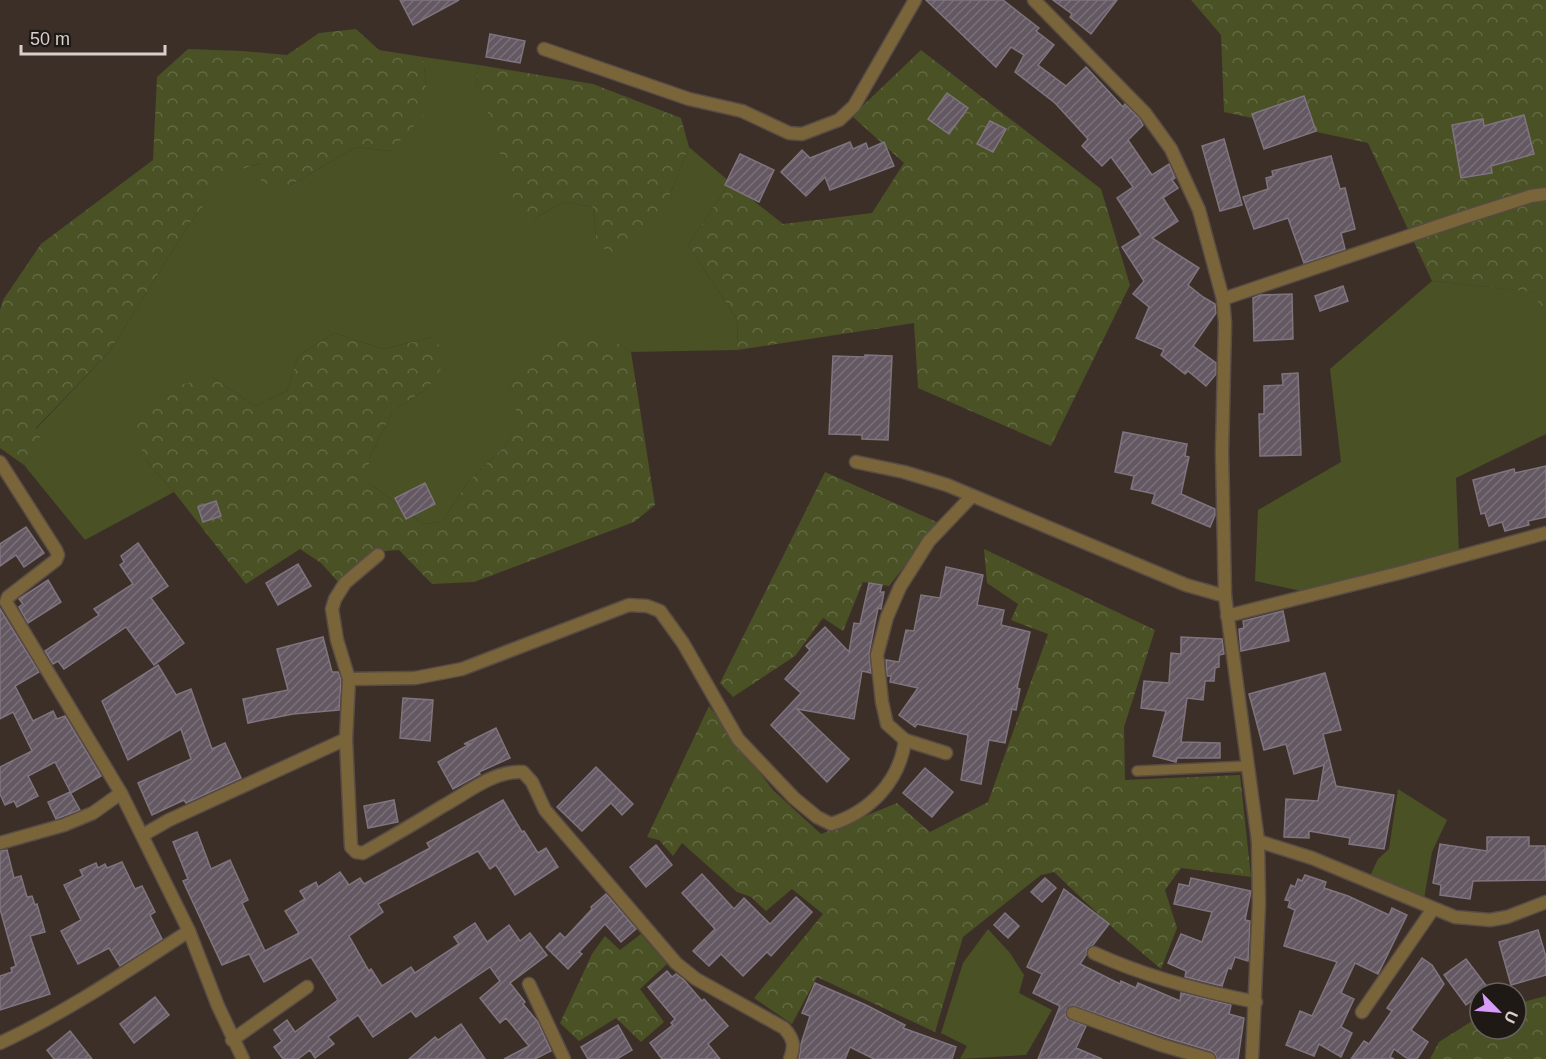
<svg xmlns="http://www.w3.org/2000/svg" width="1546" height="1059" font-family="Arial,sans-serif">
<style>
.green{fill:#495125}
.forest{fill:url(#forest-crowns)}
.building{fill:url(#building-hatch);stroke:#80747f;stroke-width:1.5}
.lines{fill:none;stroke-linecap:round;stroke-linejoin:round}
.service-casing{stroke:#584c45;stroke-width:12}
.minor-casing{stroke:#584c45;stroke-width:15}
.service{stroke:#7a653a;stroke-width:9}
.minor{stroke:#7a653a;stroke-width:12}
</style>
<defs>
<pattern id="forest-crowns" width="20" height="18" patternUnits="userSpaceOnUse" patternTransform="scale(1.5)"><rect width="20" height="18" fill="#495125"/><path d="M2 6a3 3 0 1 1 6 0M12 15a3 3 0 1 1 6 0" fill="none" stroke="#626943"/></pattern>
<pattern id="building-hatch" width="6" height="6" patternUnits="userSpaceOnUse" patternTransform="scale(1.5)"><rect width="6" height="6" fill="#645963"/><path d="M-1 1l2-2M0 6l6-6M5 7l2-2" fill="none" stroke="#797078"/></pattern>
</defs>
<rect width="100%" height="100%" fill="#3c2f28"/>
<g class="green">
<path d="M423 57 479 65 476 81 533 219 564 202 593 207 596 238 670 195 689 147 730 182 688 245 738 321 737 350 631 352 607 337 509 383 520 422 505 446 468 482 442 522 423 524 369 483V459L393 411 428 388 433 337 383 349 335 333 298 356 287 391 255 406 212 377 145 459 174 492 85 540 24 465 42 445 36 429 109 352 190 223 230 172 262 163 289 186 356 147 391 151 426 86Z"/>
<path d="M1432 281 1535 292 1546 321V434L1456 478 1459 553 1315 594 1255 581 1258 510 1341 462 1330 369Z"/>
<path d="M1398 789 1447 820 1432 852 1424 899 1370 876 1378 859 1389 849Z"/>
<path d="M988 929 1010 953 1024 975 1019 993 1052 1010 1026 1055 960 1059 967 1046 941 1033 963 963Z"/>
</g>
<g class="forest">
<path d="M1191 0H1546V321L1534 292 1432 281 1368 143 1224 112 1221 35Z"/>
<path d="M356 29 379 50 423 57 426 86 423 116 391 151 356 147 289 186 261 183V163L230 173 190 223 109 352 36 428 43 445 24 465 0 448V310L3 300 41 244 153 160 157 77 188 49 242 51 287 55 319 33Z"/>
<path d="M921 50 1101 189 1130 285 1051 446 918 388 914 323 737 350 738 321 688 245 730 182 783 224 872 213 904 163 852 116Z"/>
<path d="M479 65 593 84 681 118 689 147 670 195 626 250 607 252 596 238 593 207 564 202 533 219 515 203 490 119 476 81Z"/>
<path d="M335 333 383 349 433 337 448 358 428 388 393 411 369 459V483L423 524 442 522 468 482 505 446 519 423 509 383 545 342 608 337 631 352 655 505 634 522 474 582 432 584 399 550 372 552 340 584 321 563 300 549 246 584 174 492 145 459 132 420 172 387 212 377 255 406 287 391 298 356Z"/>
<path d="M825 472 939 523 889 586 863 582 843 631 823 618 795 656 733 697 720 683Z"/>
<path d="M984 549 1155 630 1124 727 1125 780 1240 775 1251 877 1181 868 1165 890 1177 928 1161 969 1116 931 1054 872 1041 875 963 937 935 1032 817 977 792 1024 754 998 823 914 792 889 766 911 751 897 737 892 682 843 673 856 659 840 647 837 709 706 773 790 821 834 897 803 930 832 988 802 1048 634 1011 620 1018 604 987 583Z"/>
<path d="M641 934 667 964 640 989 664 1022 641 1042 616 1018 579 1041 560 1023 592 954 605 936 620 950Z"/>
<path d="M1546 996V1059H1430L1439 1042 1480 1016V1029H1516V1004Z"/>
</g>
<g class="building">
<path d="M400 0H459L413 25Z"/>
<path d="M926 0H1003L1039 28 1036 31 1054 45 1038 65 1066 86 1086 67 1123 107 1125 104 1139 118 1143 125 1128 140 1152 175 1169 164 1175 178 1172 180 1178 188 1163 198 1178 221 1152 238 1199 268 1188 285 1203 297 1215 304 1216 313 1193 346 1216 363V374L1206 386 1188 371 1185 374 1161 355 1164 350 1136 338 1149 307 1133 294 1144 281 1122 247 1141 235 1117 198 1133 187 1111 157 1102 166 1082 146 1088 139 1055 103 1015 72 1024 55 1011 47 996 67Z"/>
<path d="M1053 0H1117L1091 34 1070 17 1072 14Z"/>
<path d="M490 34 525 41 520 63 486 57Z"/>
<path d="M947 93 968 108 949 134 928 119Z"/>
<path d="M1304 96 1316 131 1264 149 1252 114Z"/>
<path d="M1524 115 1534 154 1491 166 1492 173 1461 178 1452 125 1483 119 1484 126Z"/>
<path d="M990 121 1006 129 993 152 977 144Z"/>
<path d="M1224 139 1242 205 1220 211 1202 146Z"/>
<path d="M850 142 853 149 866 143 868 149 884 142 894 166 830 190 825 177 806 196 781 172 802 150 810 158Z"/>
<path d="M740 154 774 170 759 202 725 185Z"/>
<path d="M1331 156 1340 189 1345 188 1355 229 1341 233 1345 249 1304 263 1288 218 1254 229 1243 197 1268 189 1266 178 1273 176 1272 171Z"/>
<path d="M1343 286 1348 301 1320 311 1315 296Z"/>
<path d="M1292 294 1293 339 1254 341 1253 298 1260 295Z"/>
<path d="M865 355 892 356 888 440 862 439V435L829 434 833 356 865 357Z"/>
<path d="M1298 373 1301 455 1260 456 1259 414H1264V386L1283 385 1282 374Z"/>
<path d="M1123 432 1187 444 1185 456 1189 457 1181 494 1215 509V515L1210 527 1152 503 1155 494 1131 489 1134 476 1115 472Z"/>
<path d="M1546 466V517L1528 521 1529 525 1505 531 1502 522 1489 526 1485 513 1481 514 1473 480 1514 469 1515 473Z"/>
<path d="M425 483 435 504 406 519 395 498Z"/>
<path d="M216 501 221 516 203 522 198 507Z"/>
<path d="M26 527 44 553 24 567 16 555 0 566V544Z"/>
<path d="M138 543 168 586 151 598 184 643 154 665 126 627 64 669 58 661 53 664 45 651 99 615 94 609 133 584 120 565 124 562 121 556Z"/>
<path d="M298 564 311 586 278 605 266 583Z"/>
<path d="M946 567 983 575 977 605 1004 610 1001 625 1030 632 1017 688 1020 689 1016 710 1012 709 1005 743 989 740 981 784 961 780 968 735 917 724 915 727 899 715 918 688 890 682 891 676H887L886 660 899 662 906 630 914 631 921 595 940 598Z"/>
<path d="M48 580 61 602 28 623 19 607 23 604 19 599Z"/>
<path d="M869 583 882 585 880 592H884L881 609 878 608 869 653 871 673 862 671 854 719 797 709 849 759 827 782 771 725 801 693 785 679 810 650 806 646 825 627 849 652 854 623 860 624Z"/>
<path d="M0 609 39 672 15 686 33 721 53 711 57 719 65 716 101 776 71 793 55 762 28 776 38 796 17 807 14 801 5 805 0 794V767L32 751 13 712 0 719Z"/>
<path d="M1283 611 1289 641 1241 651 1239 629 1244 628 1243 621Z"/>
<path d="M323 637 332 672H338L341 680 339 710 293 714 248 723 243 699 288 690 277 649Z"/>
<path d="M1181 637 1222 639 1224 654 1219 655V667L1215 668 1214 681H1205L1203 700 1187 698 1181 742 1220 743V758H1177L1176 762 1153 756 1166 711 1141 708 1144 681 1169 683 1171 653 1181 654Z"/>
<path d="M158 665 176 695 191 689 212 749 225 743 241 778 186 803 184 800 152 815 138 783 191 759 181 729 128 760 102 701Z"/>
<path d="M1325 673 1341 730 1323 734 1336 786 1394 795 1384 849 1349 844 1350 838 1309 831V838L1284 837 1286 799 1318 801 1324 765 1294 774 1286 744 1264 750 1249 694Z"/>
<path d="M403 698 433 700 430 741 400 738Z"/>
<path d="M496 728 510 758 479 772 480 774 453 789 438 762 470 744H464Z"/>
<path d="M596 767 633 804 622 815 611 803 582 831 557 807Z"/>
<path d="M925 768 953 792 932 817 903 793Z"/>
<path d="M70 792 80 810 56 819 48 802Z"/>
<path d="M394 800 398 822 368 828 364 806Z"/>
<path d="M503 800 522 832 524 831 538 853 546 848 558 867 515 895 496 865 490 869 478 851 378 904 383 912 349 936 369 971 371 969 382 986 411 967 415 973 459 944 454 937 475 923 487 942 509 925 520 941 530 933 547 955 510 983 525 1002 523 1004 538 1022 551 1051 535 1059H504L529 1046 506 1018 500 1023 480 998 500 981 490 967 416 1017 411 1011 373 1037 358 1015 328 1037 334 1044 315 1058 310 1050 298 1059H283L274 1047 282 1041 274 1030 287 1020 295 1032 338 1000 311 957 264 982 249 954 222 965 183 881 188 879 173 842 197 832 211 869 230 860 248 900 242 903 265 951 299 933 285 911 305 899 300 891 316 882 318 887 340 872 349 885 360 878 364 884 430 848 427 843Z"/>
<path d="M1487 837H1529V846H1545L1546 880 1473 881 1470 899 1440 895 1441 885 1433 883 1440 844 1487 851Z"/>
<path d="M656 845 672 865 646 887 630 867Z"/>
<path d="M7 850 14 878 21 876 27 897 32 896 35 905 37 904 45 932 30 936 50 994 0 1010V976L12 972 11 968 16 966 0 909V851Z"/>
<path d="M122 862 135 889 142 886 155 912 150 915 162 939 120 966 109 948 78 964 61 931 81 920 64 885 83 876 80 870 96 863 98 868 105 864 107 868Z"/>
<path d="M702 874 734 909 744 898 770 924 796 897 812 912 771 956 767 952 743 976 721 954 709 966 693 951 715 929 682 893Z"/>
<path d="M1305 875 1326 882 1324 888 1348 896 1389 915 1392 908 1407 915 1378 974 1355 963 1341 993 1354 999 1341 1027 1352 1033 1341 1057 1319 1044 1314 1056 1286 1045 1300 1011 1312 1016 1337 962 1284 946 1295 910 1288 907 1290 901 1285 900 1291 885 1295 887 1298 879 1302 881Z"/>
<path d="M1045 878 1056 888 1042 902 1031 892Z"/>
<path d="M1191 878 1251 891 1245 920 1250 921 1248 961 1235 957 1231 969 1228 968 1222 986 1185 977 1186 971 1168 963 1181 934 1202 942 1212 912 1174 904 1179 884 1189 886Z"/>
<path d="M1064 889 1109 924 1093 945 1087 949 1086 955 1080 964 1120 984 1121 981 1136 988 1138 983 1180 1001 1181 993 1231 1005 1229 1014 1244 1018 1238 1059H1217L1215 1054 1211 1051 1164 1037 1072 1005 1066 1010V1018L1086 1026 1076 1048 1102 1059H1038L1060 1006 1033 993 1042 974 1027 967Z"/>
<path d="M606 894 636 929 621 942 605 924 579 952 582 954 568 969 546 947 560 933 565 938 592 909 591 907Z"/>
<path d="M1005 913 1019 926 1008 938 994 925Z"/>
<path d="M1538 930 1546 957V975L1511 985 1499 942Z"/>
<path d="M1422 958 1432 965 1444 984 1411 1030 1428 1042 1417 1059H1408L1394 1049 1390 1057 1394 1059H1351L1364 1041 1369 1044 1392 1011 1387 1008Z"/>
<path d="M1466 959 1488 988 1466 1005 1444 975Z"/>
<path d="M667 971 672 977 676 974 684 980 702 1001 704 999 728 1026 708 1044 720 1059H662L650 1043 673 1025 671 1023 675 1019 648 987Z"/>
<path d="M815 983 866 1005 905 1025 903 1028 956 1047 952 1059H874L850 1047 845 1059H799L801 1044 810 1016 802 1013Z"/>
<path d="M155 997 169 1015 134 1043 120 1024Z"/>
<path d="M461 1024 485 1059H409L435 1037 438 1040Z"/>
<path d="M618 1025 632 1050 617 1059H588L581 1047Z"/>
<path d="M70 1031 92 1059H54L47 1050Z"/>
</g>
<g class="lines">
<g class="service-casing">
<path id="service" d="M1137 771 1248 766"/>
</g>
<g class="minor-casing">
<g id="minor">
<path d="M1034 0 1145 113 1171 149 1199 210 1223 299 1225 323 1222 452 1225 596 1258 841 1259 904 1252 1059"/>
<path d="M544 49 689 99 742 111 789 133 802 134 839 120 854 106 915 0"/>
<path d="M1223 299 1459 219 1531 196 1546 194"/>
<path d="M0 462 56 550 58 555 56 560 8 597 6 602 121 793 189 931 218 1006 243 1059"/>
<path d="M856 462 904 472 947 485 1186 585 1225 596"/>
<path d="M378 555 345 583 335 599 332 609 337 640 349 679 346 739 351 847 356 852 363 853C390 838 417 822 443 806 467 793 494 770 523 772L532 782 545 810 676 963 696 979 784 1028C794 1039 795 1046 790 1059"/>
<path d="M1227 616 1403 572 1546 533"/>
<path d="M349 679 415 678 462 669 629 605 647 606 660 611 683 643 738 739 794 798 817 817 831 824C870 812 900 781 905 740"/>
<path d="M946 753 905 740 887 724 882 702 877 655 887 617 900 587 929 541 972 496"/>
<path d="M143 835 169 820 346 739"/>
<path d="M1258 841 1312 858 1455 917 1490 920 1507 917 1546 902"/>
<path d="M0 843 64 825 93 813 121 793"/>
<path d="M1094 953C1146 977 1200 991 1256 1002"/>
<path d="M529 984 564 1059"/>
<path d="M1362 1012 1433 909"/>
<path d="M1073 1013 1161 1045 1209 1059"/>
<path d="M232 1040 307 987"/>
<path d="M0 1043C67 1012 127 971 189 931"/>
</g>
</g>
<use href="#service" class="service"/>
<use href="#minor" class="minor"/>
</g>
<g transform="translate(1498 1011) rotate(115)"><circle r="28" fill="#1f1916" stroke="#69625e" stroke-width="1.5"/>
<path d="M0-4.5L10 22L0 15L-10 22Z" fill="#d79bf9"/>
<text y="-9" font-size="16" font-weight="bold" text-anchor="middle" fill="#d8cfcb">U</text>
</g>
<path d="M21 45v9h144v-9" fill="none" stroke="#d8cfcb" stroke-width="3"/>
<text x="30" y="45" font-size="18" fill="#d8cfcb" stroke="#1f1916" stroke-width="4.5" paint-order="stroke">50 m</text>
</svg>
